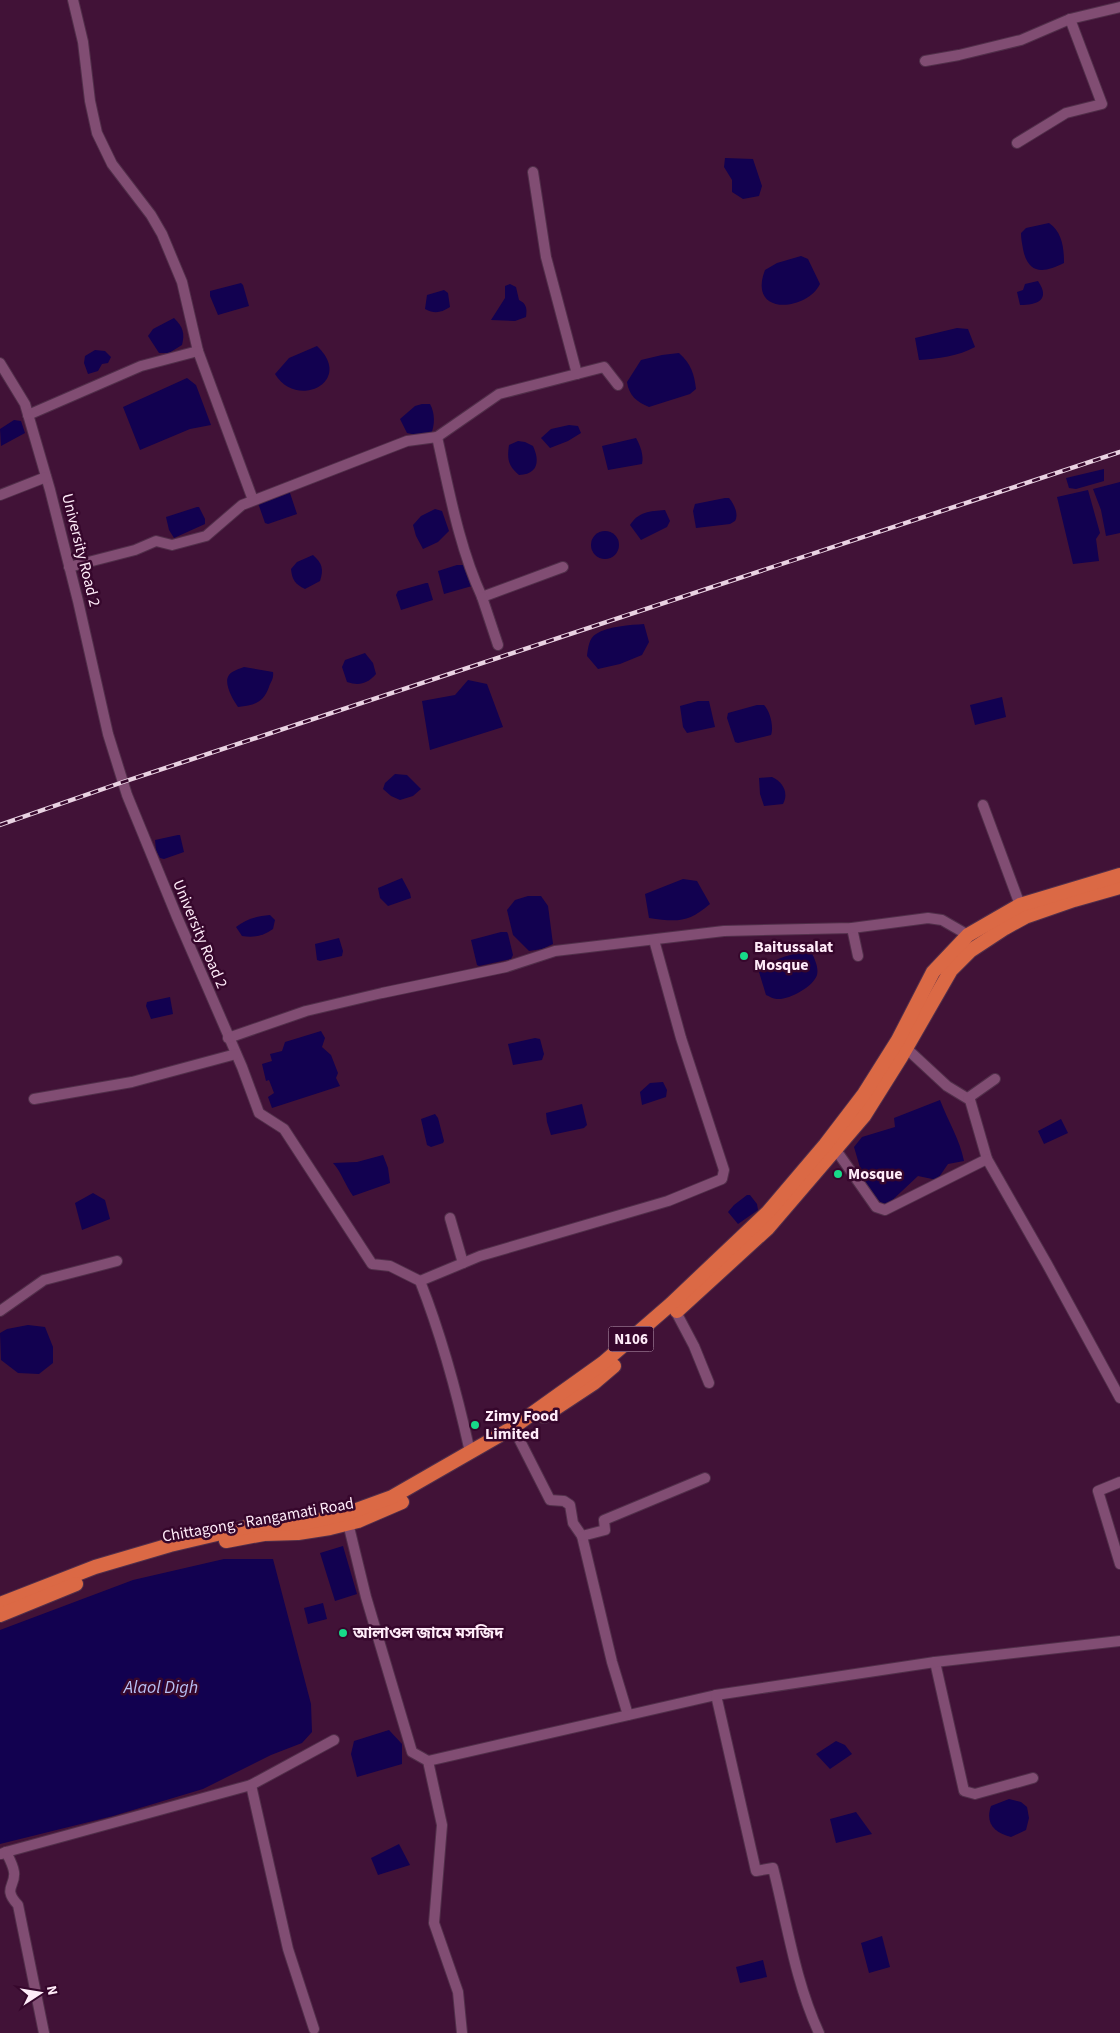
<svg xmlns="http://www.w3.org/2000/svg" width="1120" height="2033" font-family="'Source Sans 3','Noto Sans Bengali',sans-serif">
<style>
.water{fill:#120150}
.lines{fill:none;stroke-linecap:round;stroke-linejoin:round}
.minor-casing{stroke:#512f4a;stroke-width:12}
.highway-casing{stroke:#512f4a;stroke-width:16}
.minor{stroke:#814d73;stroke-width:10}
.highway{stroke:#db6945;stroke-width:14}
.rail-casing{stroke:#e9d2e2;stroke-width:4.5}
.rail{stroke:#36072c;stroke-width:2.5;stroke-dasharray:8;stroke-linecap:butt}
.poi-dot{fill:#17d989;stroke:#36072c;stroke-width:2}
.labels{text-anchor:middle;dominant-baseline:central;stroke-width:5;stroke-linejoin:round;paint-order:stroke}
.shield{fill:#36072c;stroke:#c3a7bc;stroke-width:1}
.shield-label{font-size:15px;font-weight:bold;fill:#ffecf9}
.street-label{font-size:16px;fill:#ffecf9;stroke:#36072c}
.poi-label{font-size:16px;font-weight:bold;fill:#ffecf9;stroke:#36072c;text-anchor:start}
.water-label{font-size:18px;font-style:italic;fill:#b7bff4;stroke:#36072c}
</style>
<rect width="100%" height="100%" fill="#411237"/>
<g class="water">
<path d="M725 158 753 159 762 186 759 196 743 199 732 192V180L724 167Z"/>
<path d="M1049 223C1062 232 1064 247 1064 263 1044 273 1028 275 1023 249 1022 243 1021 239 1021 233L1026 228Z"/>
<path d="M801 256 808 259 820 284C807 311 747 317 765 270L777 263Z"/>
<path d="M1038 281C1051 300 1037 305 1020 305L1017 292 1023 290 1025 284Z"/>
<path d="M241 283 243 285 249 306 218 315 210 296V291Z"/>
<path d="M510 284 516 287 519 300C527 304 527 309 526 317L515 321 491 320 505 298V286Z"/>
<path d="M444 290 448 293 450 307C440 313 435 314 425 309L427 295Z"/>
<path d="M174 318C183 327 185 333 182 345L169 353H159L148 336 153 329Z"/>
<path d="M957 328 968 329 975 347C959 356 937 359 919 360L915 338Z"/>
<path d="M317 346C355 382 296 410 275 374L289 358Z"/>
<path d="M95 350 105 351 111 357 108 363 102 364 98 371 88 374 84 363 85 356Z"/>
<path d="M679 353C691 364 694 373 696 389L690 394 649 407C637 402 629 396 627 382L641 360 662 355Z"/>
<path d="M187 378 196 385 211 425 190 429 140 450 123 407Z"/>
<path d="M422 404H430C435 413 435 425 431 434L417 435 407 433 400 419 415 406Z"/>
<path d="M14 420 21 421 25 433 1 446 0 429Z"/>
<path d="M569 425 578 426 581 433 568 441 550 448 541 438 551 429Z"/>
<path d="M636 438C640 445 644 455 642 464L608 470 602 446Z"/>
<path d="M518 441 525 442 533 446C540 461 538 474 519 475 508 466 507 459 509 445Z"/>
<path d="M1104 469V481L1076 489 1069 488 1066 478Z"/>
<path d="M1120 482V533L1106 536 1101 510 1093 489Z"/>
<path d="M1088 490 1100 533 1096 539 1099 561 1073 564 1057 497Z"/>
<path d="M287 492 290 493 297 514 268 524 265 523 258 503Z"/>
<path d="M725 498H729C734 504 739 514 735 521L730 524 696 528 693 511 695 504Z"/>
<path d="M197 507H199L205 519V524L174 538 169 530 166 517Z"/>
<path d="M435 509 442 511 449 531 438 542 423 549 416 536 413 525 421 516Z"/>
<path d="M665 510 670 521 667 527 641 540 630 525C638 512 650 511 665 510Z"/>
<circle cx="605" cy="545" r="14"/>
<path d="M313 555C322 563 324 569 320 581L305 589C295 584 292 580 291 569L297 562Z"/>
<path d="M457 565H465L472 586 444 594 438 571Z"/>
<path d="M426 583H428L433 600 401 610 396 595 398 591Z"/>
<path d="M644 624 649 642 642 655 620 664 598 669 587 656C588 648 589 638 596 634 608 626 631 625 644 624Z"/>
<path d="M365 653 373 663 376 674C367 684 359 686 347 682L342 667 345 660Z"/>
<path d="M244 667 273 672C274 679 271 681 269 687 263 703 255 705 238 707 233 700 223 683 229 675 232 671 239 669 244 667Z"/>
<path d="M468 680 487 684 503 727 430 750 422 701 455 695Z"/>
<path d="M1002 697 1006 717 975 725 970 705Z"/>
<path d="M698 701H709L715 727 687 733 683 727 680 706Z"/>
<path d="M757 705H764C770 711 774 727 771 735L738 743 735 742 727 718 728 713Z"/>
<path d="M395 774 407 775 421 789 413 796 400 800 391 796 383 789 385 783Z"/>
<path d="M772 777C783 782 789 793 783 804L764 806 760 794 759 778Z"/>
<path d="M178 835H180L184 852 164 859 160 858 156 850 155 840Z"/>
<path d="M402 878 410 893 411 898 388 906 380 898 378 888Z"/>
<path d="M683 879 697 881 710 904C688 923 677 922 649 918L645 894Z"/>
<path d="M528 896H541L548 906 553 944 542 949 529 951 513 935 507 910 515 900Z"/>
<path d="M270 915 275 920 273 929C263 936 254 938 242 936L236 927C246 919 257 916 270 915Z"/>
<path d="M501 932H507L508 934 513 955 511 959 479 966 477 965 471 940Z"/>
<path d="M339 938 343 951 342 956 320 961 317 960 315 944Z"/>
<path d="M811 951C814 958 819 967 817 975 813 987 789 1000 777 999 773 999 769 996 766 995L759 972C774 957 791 954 811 951Z"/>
<path d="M170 997 173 1014 151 1019 146 1006 147 1002Z"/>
<path d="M321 1031 325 1038 322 1047 331 1055 338 1073 336 1078 340 1086 272 1108 268 1097 274 1093 269 1080 266 1081 262 1064 272 1061 270 1054 282 1051 285 1042Z"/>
<path d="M535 1038 540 1039 544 1054 542 1060 513 1065 508 1044Z"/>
<path d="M663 1082 667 1090 666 1097 642 1105 640 1092 650 1083Z"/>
<path d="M940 1100C948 1121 960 1140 964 1161L948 1164 937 1180 918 1176 885 1207 866 1188 854 1147 862 1137 895 1127 894 1118Z"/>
<path d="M582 1104 587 1125 584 1128 551 1135 547 1122 546 1113Z"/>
<path d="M435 1114 438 1118 444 1141 443 1143 431 1147 427 1145 421 1119Z"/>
<path d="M1061 1119 1068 1133 1044 1144 1038 1131Z"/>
<path d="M383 1155 388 1168 390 1183 353 1196C345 1185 342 1173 333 1163L357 1162Z"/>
<path d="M93 1193 105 1200 110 1219 82 1230 75 1203Z"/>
<path d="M747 1195H750L757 1204 758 1210 738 1224 728 1212 734 1205Z"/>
<path d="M28 1325 45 1327 53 1347V1363L39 1374 18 1373 1 1360 0 1333 7 1329Z"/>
<path d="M343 1546 357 1594 335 1601 320 1553Z"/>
<path d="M224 1559H273L311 1704 312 1732 302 1743 271 1755 203 1789 113 1816 0 1844V1630L133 1580Z"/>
<path d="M323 1603 327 1619 308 1624 304 1608Z"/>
<path d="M389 1730 402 1744V1764L357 1777 351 1754 354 1741Z"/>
<path d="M836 1741 845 1745 852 1754 830 1769 816 1754Z"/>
<path d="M1009 1799 1021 1802 1027 1807 1029 1818 1026 1830 1011 1837C994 1833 985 1823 991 1806Z"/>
<path d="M856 1812 872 1834 836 1843 830 1819Z"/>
<path d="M399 1844 410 1865 378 1875 371 1858Z"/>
<path d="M882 1936 890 1967 869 1973 861 1943Z"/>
<path d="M763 1960 767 1977 740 1983 736 1967Z"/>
</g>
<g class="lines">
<g class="minor-casing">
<g id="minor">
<path d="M73 0 83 42 90 101 97 133 112 164 151 215 162 234 182 282 198 351 253 500"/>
<path d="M925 61 959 55 1021 40 1070 19 1120 7"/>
<path d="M1017 143 1066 113 1102 104 1070 19"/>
<path d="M533 172 546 257 577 374"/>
<path d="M0 363 25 404 50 490 78 601 108 734 127 795 177 917 242 1067 259 1113 284 1129 372 1264 390 1266 420 1281C442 1337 457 1393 470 1452"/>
<path d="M28 415 141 366 198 351"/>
<path d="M437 437C449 490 459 547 482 597L563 567"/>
<path d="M0 495 46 477"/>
<path d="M69 567 135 550 156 541 172 545 206 536 242 505 407 441 437 437 499 394 604 367 618 385"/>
<path d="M482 597 498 645"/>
<path d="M983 805 1020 905"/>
<path d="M852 928 858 956"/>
<path d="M228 1038 306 1011 382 993 506 967 555 951 724 931 852 928 928 918 942 920 968 935"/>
<path d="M906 1048 947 1086 970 1100 987 1159 1047 1264 1120 1398"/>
<path d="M968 1098 995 1079"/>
<path d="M34 1099 132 1082 236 1054"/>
<path d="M836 1150 876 1207 885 1210 987 1159"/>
<path d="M450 1218 463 1263"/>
<path d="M420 1281 480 1256 668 1201 722 1179 724 1170 681 1038 654 940"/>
<path d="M0 1311 44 1280 117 1261"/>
<path d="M676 1312 694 1346 709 1383"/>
<path d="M516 1433 550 1500 564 1501 570 1505 573 1523 582 1536 612 1662 628 1715"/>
<path d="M1120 1482 1098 1491 1120 1564"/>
<path d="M348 1523 366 1597 412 1752 428 1761 442 1825 434 1923 458 1992 462 2033"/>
<path d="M582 1536 605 1530 604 1520 705 1478"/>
<path d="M935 1662 964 1791 975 1794 1033 1778"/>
<path d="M428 1761 716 1695"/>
<path d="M251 1785 288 1949 314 2029"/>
<path d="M6 1852 251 1785 334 1740"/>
<path d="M1 1854 6 1852C9 1858 13 1865 14 1872 16 1886 2 1888 18 1905L44 2033"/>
<path d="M819 2033C795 1981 787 1923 773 1868L756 1871 716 1695 935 1662 1120 1641"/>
</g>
</g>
<g class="highway-casing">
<g id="highway">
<path d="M677 1311 768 1228 864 1116 901 1057 951 970 970 951 1005 928 1025 917 1074 900 1120 887"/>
<path d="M544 1416 594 1383 614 1366"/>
<path d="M226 1541 264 1534 298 1533 330 1528 358 1521 402 1502"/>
<path d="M0 1604 95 1567 170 1545 255 1525 310 1522 348 1513 392 1497 512 1428 603 1363 671 1304 768 1212 825 1145 864 1094 898 1040 933 972 968 935 1020 905 1120 875"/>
<path d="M0 1615 76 1584"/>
</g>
</g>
<use href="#minor" class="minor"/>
<use href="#highway" class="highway"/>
<g class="rail-casing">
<path id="rail" d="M0 825 123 782 1120 452"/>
</g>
<use href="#rail" class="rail"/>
</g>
<g class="poi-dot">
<circle cx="744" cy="956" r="5"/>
<circle cx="838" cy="1174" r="5"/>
<circle cx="475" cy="1425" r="5"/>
<circle cx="343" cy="1633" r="5"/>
</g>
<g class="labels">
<rect class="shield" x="608.5" y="1326.5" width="45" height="25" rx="4"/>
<g class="shield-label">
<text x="631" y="1339">N106</text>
</g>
<g class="street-label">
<text transform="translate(81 550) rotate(76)">University Road 2</text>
<text transform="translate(200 934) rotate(67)">University Road 2</text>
<text transform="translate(258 1520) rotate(-10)">Chittagong - Rangamati Road</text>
</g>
<g class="poi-label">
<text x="754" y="947">Baitussalat<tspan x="754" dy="18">Mosque</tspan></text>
<text x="848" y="1174">Mosque</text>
<text x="485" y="1416">Zimy Food<tspan x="485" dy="18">Limited</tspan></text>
<text x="353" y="1633">আলাওল জামে মসজিদ</text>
</g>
<g class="water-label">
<text x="161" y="1687">Alaol Digh</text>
</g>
</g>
<g transform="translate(40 1993) rotate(78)" stroke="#36072c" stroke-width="4" paint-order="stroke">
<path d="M0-4L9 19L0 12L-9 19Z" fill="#ffecf9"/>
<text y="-8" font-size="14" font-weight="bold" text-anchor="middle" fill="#ffecf9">N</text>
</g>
</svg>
